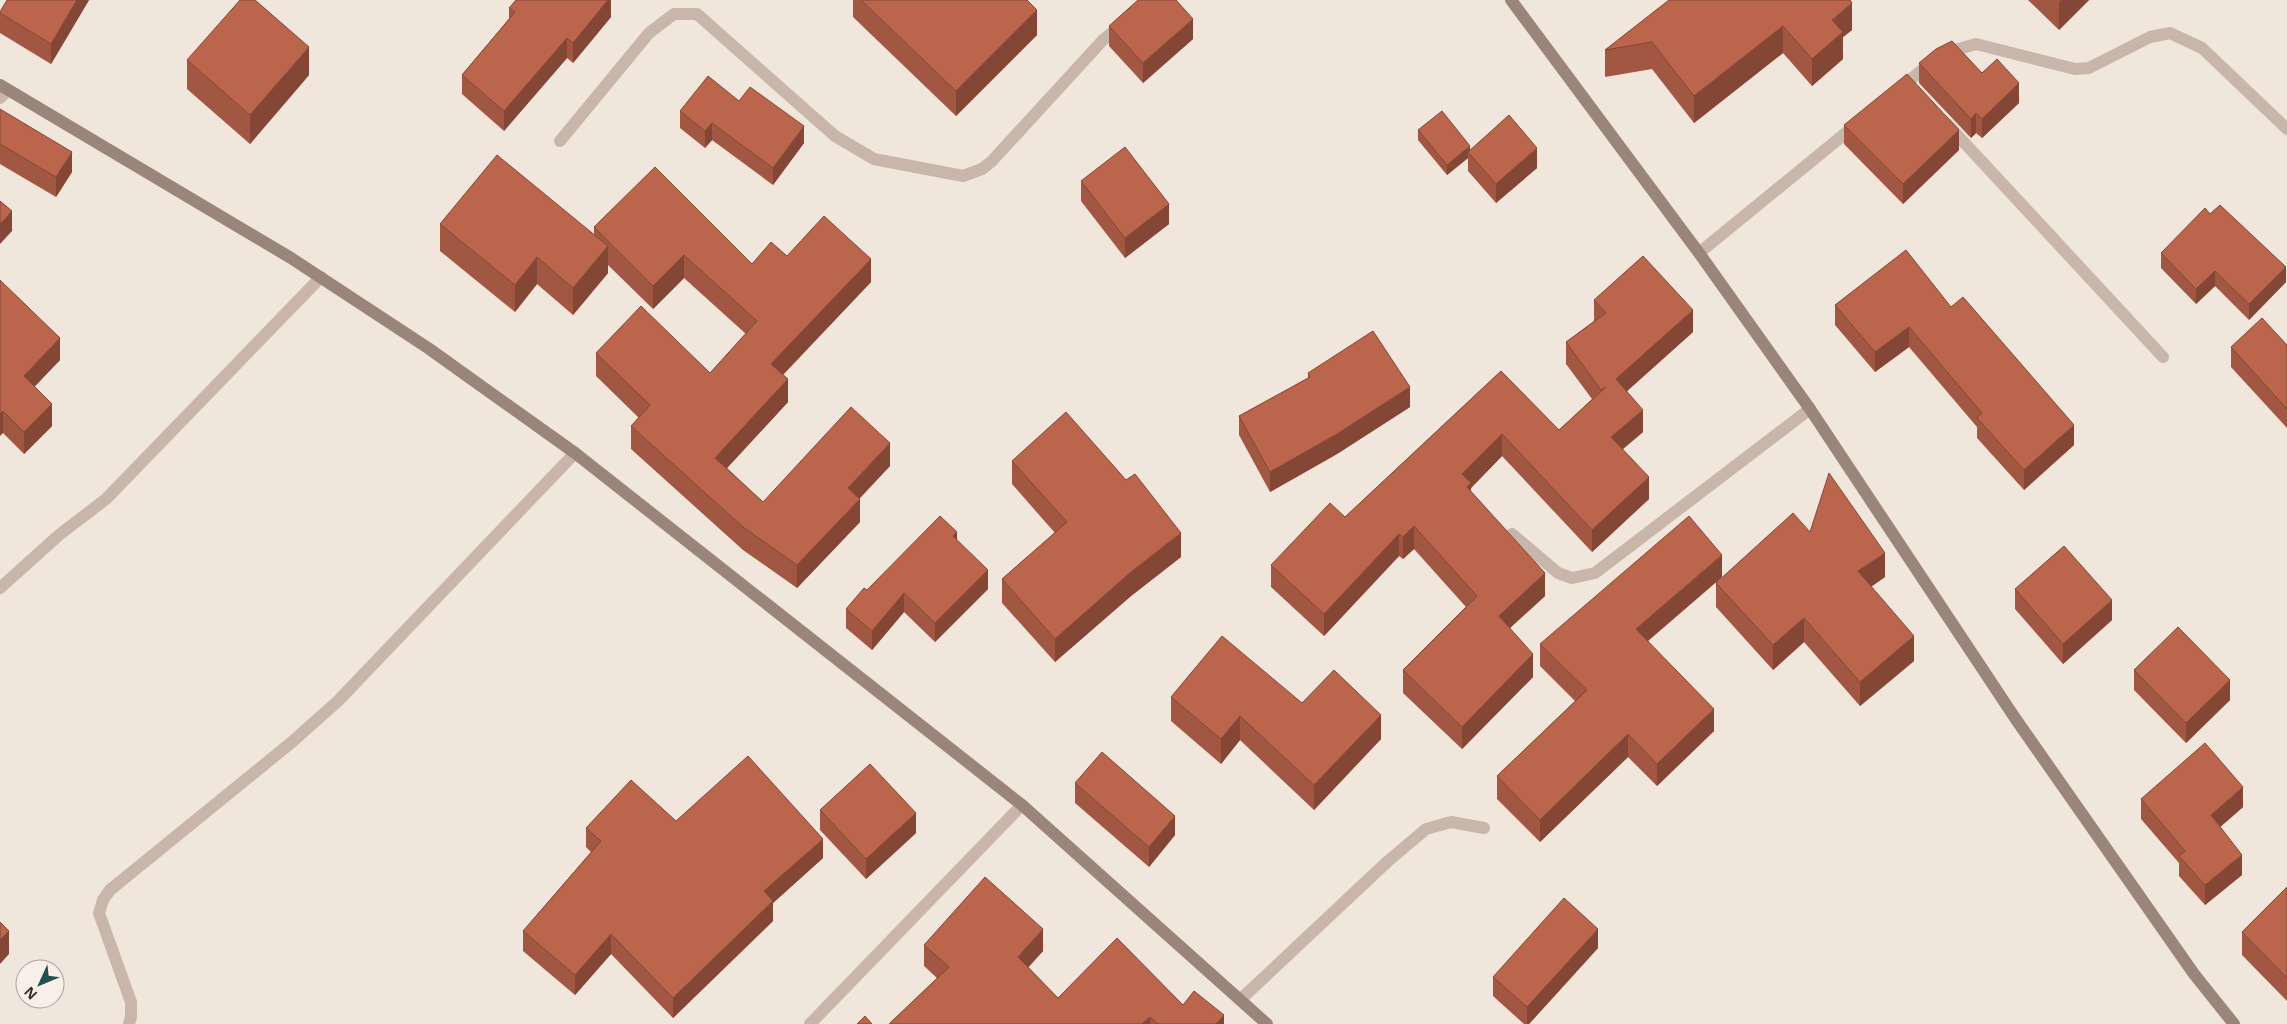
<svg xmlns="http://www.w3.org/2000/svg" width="2287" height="1024" font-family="'Open Sans',sans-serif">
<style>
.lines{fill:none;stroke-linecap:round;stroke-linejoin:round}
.street{stroke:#c7b6a9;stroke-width:12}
.secondary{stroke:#9a857a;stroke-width:12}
.wall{fill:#a25742}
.shaded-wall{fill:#844736}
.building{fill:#bc654d;stroke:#844736}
</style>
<rect width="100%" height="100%" fill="#f0e6dc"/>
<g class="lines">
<g class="street">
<path d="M1898 90 1932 62 1955 50 1976 44 2075 69 2089 68 2150 37 2170 33 2202 48 2287 129"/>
<path d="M0 98 8 90"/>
<path d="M1947 124 2163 357"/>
<path d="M560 141 649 33 674 14H697L835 136 874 159 963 176 982 169 991 162 1103 40 1121 25"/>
<path d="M1699 253 1858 123"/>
<path d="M1512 534 1558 573 1572 578 1595 573 1810 409"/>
<path d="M0 588 59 535 106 499 321 277"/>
<path d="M1241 999 1387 862 1426 829 1451 822 1484 828"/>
<path d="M129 1024 131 1017V1002L99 913 103 900 110 890 292 742 338 701 575 453"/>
<path d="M810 1024 1022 805"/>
</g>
<g class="secondary">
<path d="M1511 0 1699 253 1810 409 2015 718 2194 974 2234 1024"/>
<path d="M0 85 291 258 428 348 575 453 1022 805 1267 1024"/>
</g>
</g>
<g class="wall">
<path d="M7 0H89L51 64 0 33V12Z"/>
<path d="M611 0V17L573 63 567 58 504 131 462 94V75L509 19V8Z"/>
<path d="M853 0H1027L1037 35 956 116 853 17Z"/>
<path d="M1669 0 1852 30 1843 37V59L1812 86 1783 53 1694 123 1652 69 1605 77V50Z"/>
<path d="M2028 0H2089L2059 30Z"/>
<path d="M1109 26 1193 39 1143 83 1109 46Z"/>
<path d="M187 60 309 75 250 144 187 89Z"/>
<path d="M1919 63 1982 73 2019 103 1982 138 1976 133 1971 138 1919 83Z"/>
<path d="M739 101 804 143 773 185 712 140 705 148 680 128V111Z"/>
<path d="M0 109 72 172 56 197 0 164Z"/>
<path d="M1844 125 1959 150 1903 204 1844 144Z"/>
<path d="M1418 130 1470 150 1537 168 1496 203 1468 171V158L1447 175 1418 140Z"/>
<path d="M1081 181 1169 224 1125 258 1081 201Z"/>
<path d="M2210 214 2286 282 2249 320 2215 286 2196 304 2161 268V253Z"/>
<path d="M440 224 594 235V227L752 264 787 256 871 282 783 375 788 402 727 468 763 502 890 466 859 498 860 522 797 588 743 550 631 449V426L639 418 596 376V353L710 373 746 334 684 278 653 309 608 265V273L573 315 537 284 515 312 440 251Z"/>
<path d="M0 280 60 360 34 386 52 426 24 454 3 433Z"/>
<path d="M1594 300 1693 332 1627 391 1643 432 1623 449 1649 499 1592 552 1502 456 1471 488V491L1545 596 1510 628 1533 677 1462 749 1403 693V670L1466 607 1414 549 1403 559 1399 556 1324 636 1271 587V565L1345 517 1501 371 1559 430 1592 399 1566 364V342L1594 321Z"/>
<path d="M1835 305 1951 307 2074 445 2024 490 1977 438V427L1909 347 1875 372 1835 325Z"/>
<path d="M2287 345V428L2231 367V347Z"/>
<path d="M1308 373 1410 407 1337 454 1270 492 1239 435V416L1308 378Z"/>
<path d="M1012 461 1126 480 1181 557 1131 596 1055 662 1002 603V579L1055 533 1012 484Z"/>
<path d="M1810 532 1885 577 1871 587 1914 661 1860 706 1804 642 1773 670 1716 607V583Z"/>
<path d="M957 540 988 589 935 642 904 612 872 650 846 628V609L867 590Z"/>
<path d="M1722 577 1648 641 1714 731 1657 786 1628 757 1540 842 1497 799V776L1575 701 1540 666V644Z"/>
<path d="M2015 589 2112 620 2063 664 2015 609Z"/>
<path d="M2134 670 2230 700 2186 743 2134 690Z"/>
<path d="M1171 697 1302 703 1381 739 1314 810 1240 740 1221 764 1171 721Z"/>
<path d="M1075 783 1175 835 1149 867 1075 803Z"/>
<path d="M2141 799 2243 807 2220 827 2242 875 2205 905 2179 876V863L2141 819Z"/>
<path d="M820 810 916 833 866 879 820 830Z"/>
<path d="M676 821 823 858 773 903V921L673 1018 611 954 575 995 523 951V931L591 852 586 847V828Z"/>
<path d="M2287 887V1001L2242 955V932Z"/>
<path d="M924 945 1043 951 1028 967 1058 998 1183 1005 1224 1024H889L937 978 924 966Z"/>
<path d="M1598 948 1529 1024H1524L1493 996V977Z"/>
</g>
<g class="shaded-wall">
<path d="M77 0H89L51 64V44Z"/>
<path d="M608 0H611V17L573 63V43Z"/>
<path d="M2061 0H2089L2059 30V2Z"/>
<path d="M1852 3V30L1843 37V59L1812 86V59L1832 20Z"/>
<path d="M1037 10V35L956 116V91Z"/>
<path d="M1193 19V39L1143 83V63Z"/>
<path d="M1783 26V53L1694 123V96Z"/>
<path d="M567 38V58L504 131V111Z"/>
<path d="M309 47V75L250 144V115Z"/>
<path d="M2019 83V103L1982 138V119Z"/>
<path d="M1976 113V133L1971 138V119Z"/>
<path d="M712 123V140L705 148V131Z"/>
<path d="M804 126V143L773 185V168Z"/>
<path d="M1959 130V150L1903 204V184Z"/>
<path d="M1470 146V154L1468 152V158L1447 175V165Z"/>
<path d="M1537 148V168L1496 203V184Z"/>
<path d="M72 152V172L56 197V177Z"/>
<path d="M1169 204V224L1125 258V238Z"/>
<path d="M12 211V231L0 244V224Z"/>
<path d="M608 246V273L573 315V288Z"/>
<path d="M684 255V278L653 309V286Z"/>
<path d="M537 257V284L515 312V285Z"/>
<path d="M871 259V282L771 387V364Z"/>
<path d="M2286 267V282L2249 320V304Z"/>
<path d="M2215 271V286L2196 304V289Z"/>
<path d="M1693 310V332L1616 401V379Z"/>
<path d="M1909 327V347L1875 372V352Z"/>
<path d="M60 338V360L24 398V376Z"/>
<path d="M788 379V402L715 481V458Z"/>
<path d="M1410 387V407L1337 454 1270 492V472Z"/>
<path d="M52 404V426L24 454V432Z"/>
<path d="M1643 410V432L1611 459V437Z"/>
<path d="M3 411V433L0 436V414Z"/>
<path d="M2074 425V445L2024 490V470Z"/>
<path d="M1502 434V456L1471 488V505L1462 474Z"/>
<path d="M890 443V466L848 511V488Z"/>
<path d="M1649 477V499L1592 552V530Z"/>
<path d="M860 499V522L797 588V565Z"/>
<path d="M1414 526V549L1403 559V537Z"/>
<path d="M957 532V550L953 536Z"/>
<path d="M1181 533V557L1131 596 1055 662V639L1131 572Z"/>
<path d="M1399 534V556L1324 636V614Z"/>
<path d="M1885 553V577L1858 595V571Z"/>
<path d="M1722 555V577L1636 651V629Z"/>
<path d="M988 570V589L935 642V623Z"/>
<path d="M1545 573V596L1499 638V616Z"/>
<path d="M904 593V612L872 650V631Z"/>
<path d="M2112 600V620L2063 664V644Z"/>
<path d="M1804 618V642L1773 670V645Z"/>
<path d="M1914 636V661L1860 706V682Z"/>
<path d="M1533 654V677L1462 749V727Z"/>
<path d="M2230 680V700L2186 743V723Z"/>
<path d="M1714 709V731L1657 786V764Z"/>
<path d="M1381 715V739L1314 810V785Z"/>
<path d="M1240 716V740L1221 764V739Z"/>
<path d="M1628 734V757L1540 842V820Z"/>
<path d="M2243 787V807L2211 835V815Z"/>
<path d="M916 813V833L866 879V859Z"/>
<path d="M1175 816V835L1149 867V847Z"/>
<path d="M823 839V858L773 903V921L673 1018V998L764 891Z"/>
<path d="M2242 855V875L2205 905V885Z"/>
<path d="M1043 929V951L1018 979V957Z"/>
<path d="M1598 929V948L1529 1024H1527V1007Z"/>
<path d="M9 931V954L0 964V940Z"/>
<path d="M611 934V954L575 995V975Z"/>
<path d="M1224 1015V1024H1216Z"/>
<path d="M1150 1017V1024H1142Z"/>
</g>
<g class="building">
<path d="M7 0H77L51 44 0 13V12Z"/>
<path d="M240 0H255L309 47 250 115 187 60Z"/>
<path d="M516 0H608L573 43 567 38 504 111 462 75 515 12 509 8Z"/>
<path d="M861 0H1027L1037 10 956 91Z"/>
<path d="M1138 0H1176L1193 19 1143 63 1109 26Z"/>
<path d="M1669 0H1850L1852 3 1832 20 1843 32 1812 59 1783 26 1694 96 1652 42 1605 50Z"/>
<path d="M1952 41 1982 73 1997 59 2019 83 1982 119 1976 113 1971 119 1919 63 1936 49Z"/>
<path d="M1907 74 1959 130 1903 184 1844 125Z"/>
<path d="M708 76 739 101 750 87 804 126 773 168 712 123 705 131 680 111Z"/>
<path d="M0 109 72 152 56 177 0 144Z"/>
<path d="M1442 111 1470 146 1447 165 1418 130Z"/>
<path d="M1509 115 1537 148 1496 184 1468 152Z"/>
<path d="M1125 147 1169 204 1125 238 1081 181Z"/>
<path d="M497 155 608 246 573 288 537 257 515 285 440 224Z"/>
<path d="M655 167 752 264 771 242 787 256 824 216 871 259 771 364 788 379 715 458 763 502 851 407 890 443 848 488 860 499 797 565 743 527 631 426 650 405 596 353 641 306 710 373 757 321 684 255 653 286 594 227Z"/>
<path d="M0 201 12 211 0 224Z"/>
<path d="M2220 205 2286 267 2249 304 2215 271 2196 289 2161 253 2205 208 2210 214Z"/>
<path d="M1906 250 1951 307 1963 297 2074 425 2024 470 1977 418 1982 413 1909 327 1875 352 1835 305Z"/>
<path d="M1643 256 1693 310 1616 379 1643 410 1611 437 1649 477 1592 530 1502 434 1462 474 1471 483 1467 487 1545 573 1499 616 1533 654 1462 727 1403 670 1477 596 1414 526 1403 537 1399 534 1324 614 1271 565 1330 503 1345 517 1501 371 1559 430 1606 387 1601 390 1566 342 1606 313 1594 300Z"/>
<path d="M0 280 60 338 24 376 52 404 24 432 3 411 0 414Z"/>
<path d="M2262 318 2287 345V409L2231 347Z"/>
<path d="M1373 331 1410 387 1337 434 1270 472 1239 416 1310 377 1308 373Z"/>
<path d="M1066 412 1126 480 1135 474 1181 533 1131 572 1055 639 1002 579 1067 522 1012 461Z"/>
<path d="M1829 473 1885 553 1858 571 1914 636 1860 682 1804 618 1773 645 1716 583 1793 513 1810 532Z"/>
<path d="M940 516 957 532 953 536 988 570 935 623 904 593 872 631 846 609 864 588 867 590Z"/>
<path d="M1689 516 1722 555 1636 629 1714 709 1657 764 1628 734 1540 820 1497 776 1587 690 1540 644Z"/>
<path d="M2064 546 2112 600 2063 644 2015 589Z"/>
<path d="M2178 627 2230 680 2186 723 2134 670Z"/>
<path d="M1222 636 1302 703 1334 670 1381 715 1314 785 1240 716 1221 739 1171 697Z"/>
<path d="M2205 743 2243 787 2211 815 2242 855 2205 885 2179 856 2185 851 2141 799Z"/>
<path d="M1102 752 1175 816 1149 847 1075 783Z"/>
<path d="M748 756 823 839 764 891 773 901 673 998 611 934 575 975 523 931 601 841 586 828 631 780 676 821Z"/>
<path d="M870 764 916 813 866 859 820 810Z"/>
<path d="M985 877 1043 929 1018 957 1058 998 1117 938 1183 1005 1194 991 1224 1015 1216 1024H1158L1150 1017 1142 1024H889L949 967 924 945Z"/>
<path d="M2287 887V978L2242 932Z"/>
<path d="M1564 898 1598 929 1527 1007 1493 977Z"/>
<path d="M0 922 9 931 0 940Z"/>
<path d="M865 1016 872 1024H857Z"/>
</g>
<g transform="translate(40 984) rotate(226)"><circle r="24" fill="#f8f0e8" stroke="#aaa29b"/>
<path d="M0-4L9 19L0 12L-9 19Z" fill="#215153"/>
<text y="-8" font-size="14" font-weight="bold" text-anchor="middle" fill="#342c28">N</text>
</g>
</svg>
